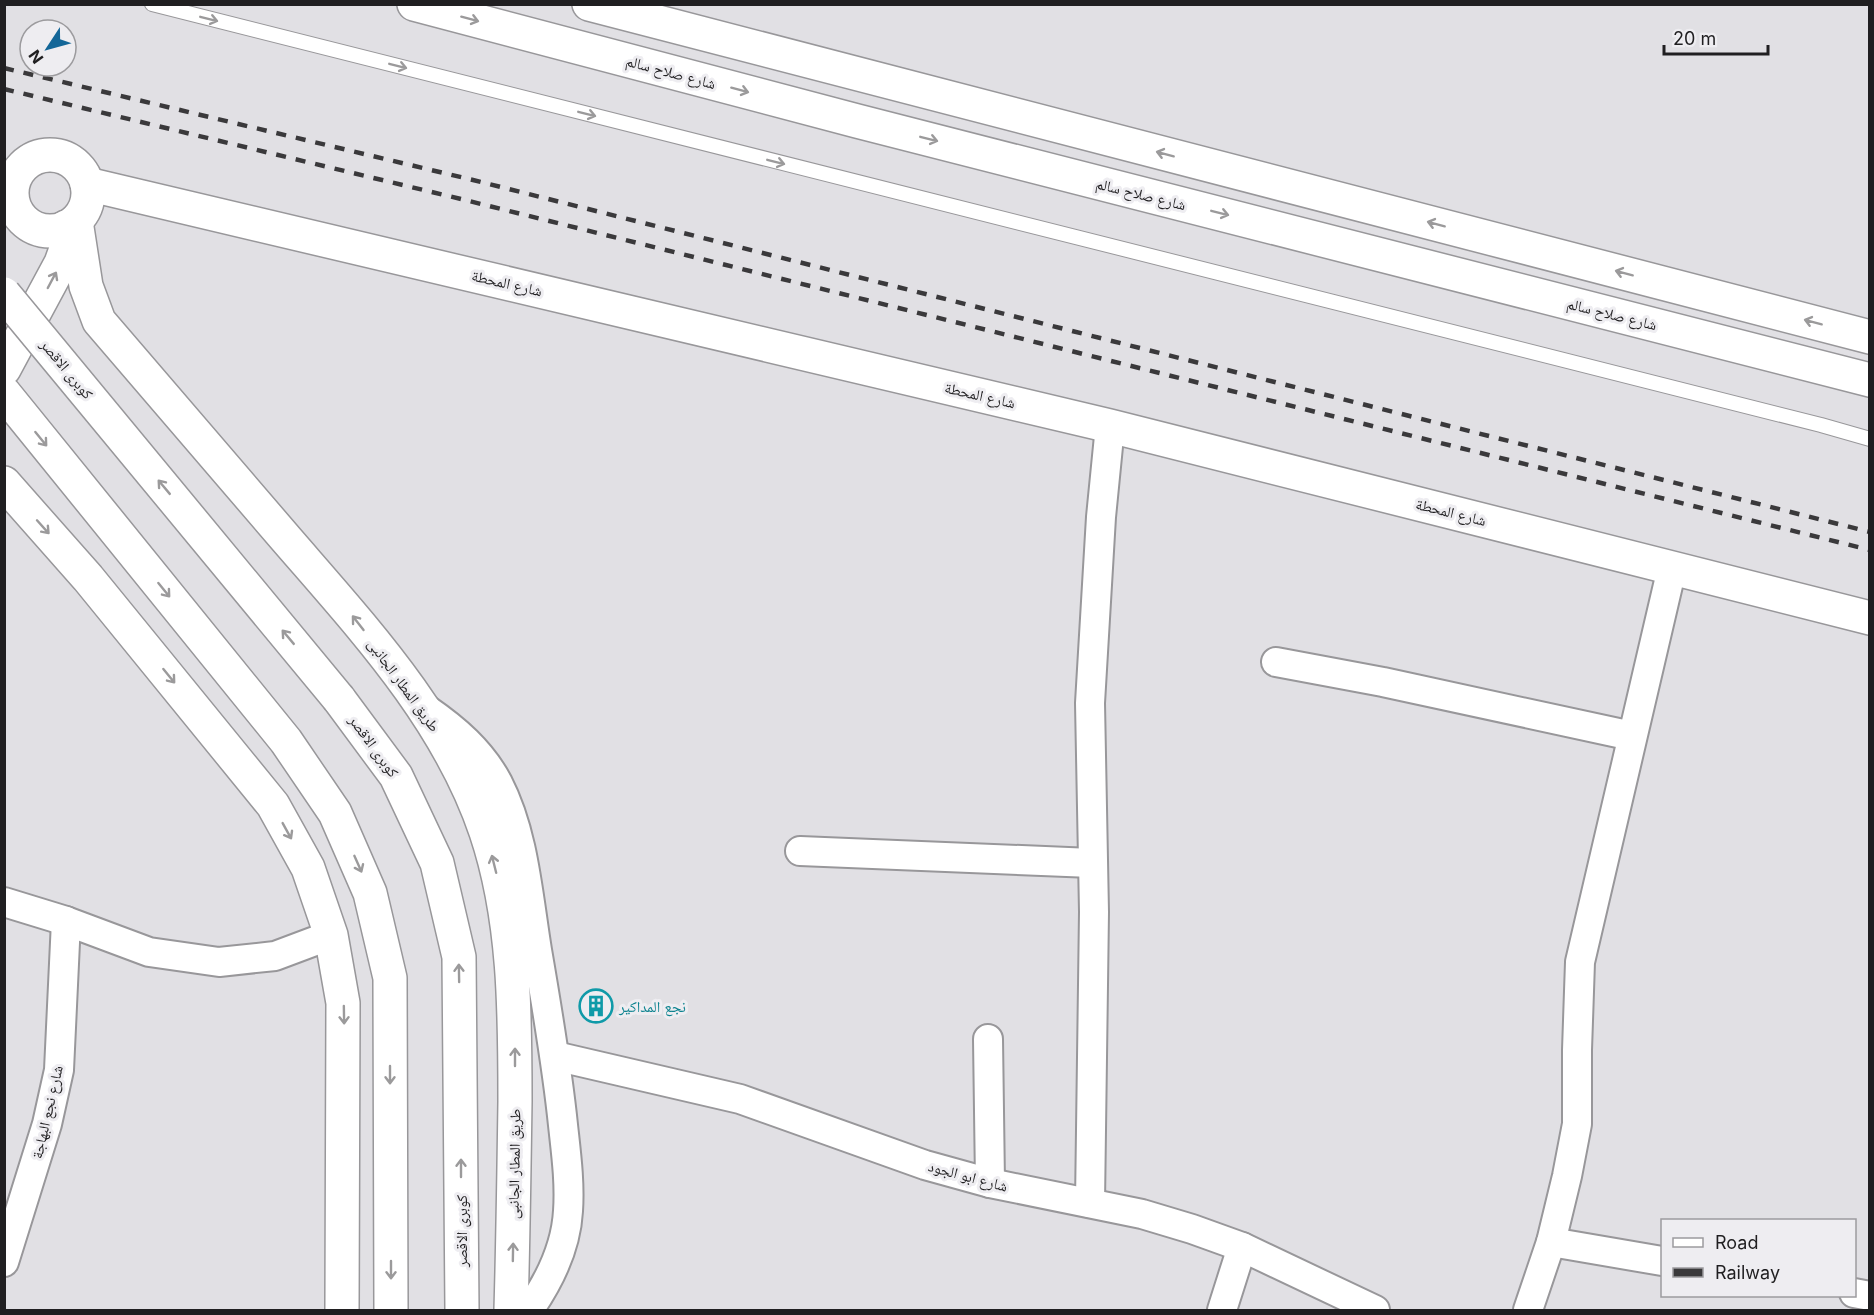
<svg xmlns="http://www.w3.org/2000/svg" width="1874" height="1315" font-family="Inter,'Noto Naskh Arabic',sans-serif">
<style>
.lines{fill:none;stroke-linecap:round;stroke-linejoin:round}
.lane-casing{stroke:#98979a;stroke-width:16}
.street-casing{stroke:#98979a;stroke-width:32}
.secondary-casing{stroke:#98979a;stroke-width:36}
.primary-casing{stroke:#98979a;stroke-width:36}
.lane{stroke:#fff;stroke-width:14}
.street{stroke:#fff;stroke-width:28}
.secondary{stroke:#fff;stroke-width:33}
.primary{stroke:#fff;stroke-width:33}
.rail{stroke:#3a393b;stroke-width:4.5;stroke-dasharray:10 10;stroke-linecap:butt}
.primary-bridge-casing{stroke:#98979a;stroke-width:36;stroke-linecap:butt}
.primary-bridge{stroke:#fff;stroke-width:33}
.oneway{stroke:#9b9a9b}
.labels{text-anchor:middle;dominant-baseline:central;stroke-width:6;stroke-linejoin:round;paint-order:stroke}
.street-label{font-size:15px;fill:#201f21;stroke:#eeedf1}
.culture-label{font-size:15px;fill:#0d838f;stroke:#eeedf1;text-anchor:start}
</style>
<rect width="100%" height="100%" fill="#e1e0e4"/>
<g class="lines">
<g class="lane-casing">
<path id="lane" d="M152 4 1821 425 1870 439"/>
</g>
<g class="street-casing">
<g id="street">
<path d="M4 176 14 179"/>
<path d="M1276 662 1383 682 1632 736"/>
<path d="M426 709C455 729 481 751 498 783 524 833 528 895 537 950 547 1008 557 1066 563 1125 566 1153 570 1182 568 1211 566 1248 550 1280 529 1310"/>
<path d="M800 851 1092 863"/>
<path d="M4 902 66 921 149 952 219 962 275 956 331 935"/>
<path d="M988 1039 990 1183"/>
<path d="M555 1056 740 1099 925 1165 990 1183 1142 1214 1192 1229 1242 1247 1375 1310"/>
<path d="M1090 1203 1094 912 1090 703 1101 517 1110 426"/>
<path d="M1551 1242 1662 1261"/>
<path d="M4 1262 47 1124 59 1070 66 921"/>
<path d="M1854 1293 1870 1296"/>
<path d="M1222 1310 1242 1247"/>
<path d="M1528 1310 1551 1242 1567 1176 1577 1124V1050L1580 962 1672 568"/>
</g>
</g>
<g class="secondary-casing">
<g id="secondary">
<circle cx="50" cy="193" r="38"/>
<path d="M87 184 1110 426 1870 618"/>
<path d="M76 221 86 286 99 321C162 394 225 467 287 540 364 629 448 719 486 832 515 918 515 1012 515 1101 514 1171 513 1241 511 1310"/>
<path d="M4 369 61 263 66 249V227"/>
<path d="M4 483 88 578 273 805 308 868 331 935 343 1003 342 1310"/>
</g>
</g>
<g class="primary-casing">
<g id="primary">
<path d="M414 4 857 121 1870 380"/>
<path d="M589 4 1870 337"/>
<path d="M4 393 286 741 335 813 370 893 390 978 391 1310"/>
<path d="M339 699 396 776 437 863 459 957 462 1310"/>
</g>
</g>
<use href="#lane" class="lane"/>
<use href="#street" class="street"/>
<use href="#secondary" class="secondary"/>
<use href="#primary" class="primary"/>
<g class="rail">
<path d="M4 68 473 180 1870 532"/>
<path d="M4 89 465 200 1870 550"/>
</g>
<g class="primary-bridge-casing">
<path id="primary-bridge" d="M4 294 339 699"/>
</g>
<use href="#primary-bridge" class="primary-bridge"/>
</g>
<defs><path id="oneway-shaft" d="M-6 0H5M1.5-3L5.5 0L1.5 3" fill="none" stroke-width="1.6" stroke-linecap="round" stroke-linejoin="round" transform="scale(1.5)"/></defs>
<g class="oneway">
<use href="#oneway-shaft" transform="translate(209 19) rotate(14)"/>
<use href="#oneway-shaft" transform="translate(470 19) rotate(15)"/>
<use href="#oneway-shaft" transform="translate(398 66) rotate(14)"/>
<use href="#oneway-shaft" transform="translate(740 90) rotate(15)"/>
<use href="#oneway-shaft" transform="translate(587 114) rotate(14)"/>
<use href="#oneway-shaft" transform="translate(929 139) rotate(14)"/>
<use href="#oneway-shaft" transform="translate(1165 154) rotate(-165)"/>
<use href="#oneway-shaft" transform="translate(776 162) rotate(14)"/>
<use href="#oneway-shaft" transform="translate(1220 213) rotate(14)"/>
<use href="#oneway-shaft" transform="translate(1436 224) rotate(-165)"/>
<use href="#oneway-shaft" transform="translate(1624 273) rotate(-165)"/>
<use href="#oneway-shaft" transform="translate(52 280) rotate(-62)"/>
<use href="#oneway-shaft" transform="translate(1813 322) rotate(-165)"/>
<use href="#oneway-shaft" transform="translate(41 439) rotate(51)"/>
<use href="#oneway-shaft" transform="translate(164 487) rotate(-130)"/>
<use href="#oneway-shaft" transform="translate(43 527) rotate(48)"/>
<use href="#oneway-shaft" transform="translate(164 590) rotate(51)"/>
<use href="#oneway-shaft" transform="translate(358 623) rotate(-128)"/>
<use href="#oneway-shaft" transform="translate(288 637) rotate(-130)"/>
<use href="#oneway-shaft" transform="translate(169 676) rotate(51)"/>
<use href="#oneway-shaft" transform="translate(287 831) rotate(61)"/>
<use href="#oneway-shaft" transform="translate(358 864) rotate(66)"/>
<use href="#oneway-shaft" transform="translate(494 864) rotate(-104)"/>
<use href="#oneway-shaft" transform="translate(459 973) rotate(-91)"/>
<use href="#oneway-shaft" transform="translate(344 1015) rotate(89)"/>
<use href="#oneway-shaft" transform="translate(515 1057) rotate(-90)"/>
<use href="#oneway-shaft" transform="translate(390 1075) rotate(90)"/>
<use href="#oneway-shaft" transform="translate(461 1168) rotate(-90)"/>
<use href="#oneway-shaft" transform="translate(513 1252) rotate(-89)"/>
<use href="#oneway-shaft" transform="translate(391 1270) rotate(90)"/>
</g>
<defs>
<g id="building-ring" transform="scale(1.725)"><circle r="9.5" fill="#eeedf1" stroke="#0f9aa8" stroke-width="1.5"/><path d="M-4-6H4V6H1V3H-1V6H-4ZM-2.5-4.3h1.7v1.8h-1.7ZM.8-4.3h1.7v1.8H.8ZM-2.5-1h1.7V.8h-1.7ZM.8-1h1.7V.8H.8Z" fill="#0f9aa8"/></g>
</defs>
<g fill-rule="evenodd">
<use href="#building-ring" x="596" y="1006"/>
</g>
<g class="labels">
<g class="street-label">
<text transform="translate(671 72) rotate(15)">شارع صلاح سالم</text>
<text transform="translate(1141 194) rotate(14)">شارع صلاح سالم</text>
<text transform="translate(507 283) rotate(13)">شارع المحطة</text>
<text transform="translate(1612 314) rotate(14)">شارع صلاح سالم</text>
<text transform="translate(67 369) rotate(50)">كوبرى الاقصر</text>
<text transform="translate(980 395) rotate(13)">شارع المحطة</text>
<text transform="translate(1451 512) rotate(14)">شارع المحطة</text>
<text transform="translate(404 685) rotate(54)">طريق المطار الجانبى</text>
<text transform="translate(374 746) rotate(54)">كوبرى الاقصر</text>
<text transform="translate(47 1112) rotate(-77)">شارع نجع البهاجة</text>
<text transform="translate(514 1164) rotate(-89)">طريق المطار الجانبى</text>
<text transform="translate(968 1176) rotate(15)">شارع ابو الجود</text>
<text transform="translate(461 1231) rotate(-90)">كوبرى الاقصر</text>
</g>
<g class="culture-label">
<text x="619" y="1006">نجع المداكير</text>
</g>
</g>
<rect width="1874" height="1315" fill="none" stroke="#201f21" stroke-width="12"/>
<rect x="1661" y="1219" width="195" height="78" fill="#eeedf1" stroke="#9c9b9e" stroke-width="1.5"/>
<rect x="1673" y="1238" width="30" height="9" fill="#ffffff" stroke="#9c9b9e" stroke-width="1.5"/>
<text x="1715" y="1249" font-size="18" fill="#201f21">Road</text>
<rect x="1673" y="1268" width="30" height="9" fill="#3a393b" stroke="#9c9b9e" stroke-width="1.5"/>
<text x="1715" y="1279" font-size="18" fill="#201f21">Railway</text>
<g transform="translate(48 48) rotate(234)"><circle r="28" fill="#eeedf1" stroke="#9c9b9e" stroke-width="1.5"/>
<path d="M0-4.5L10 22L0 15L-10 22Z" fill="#136698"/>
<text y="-9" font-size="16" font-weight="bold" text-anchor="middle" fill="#201f21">N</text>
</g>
<path d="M1664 45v9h104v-9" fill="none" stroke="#201f21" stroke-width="3"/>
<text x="1673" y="45" font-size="18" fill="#201f21" stroke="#eeedf1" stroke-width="4.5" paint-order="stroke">20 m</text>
</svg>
